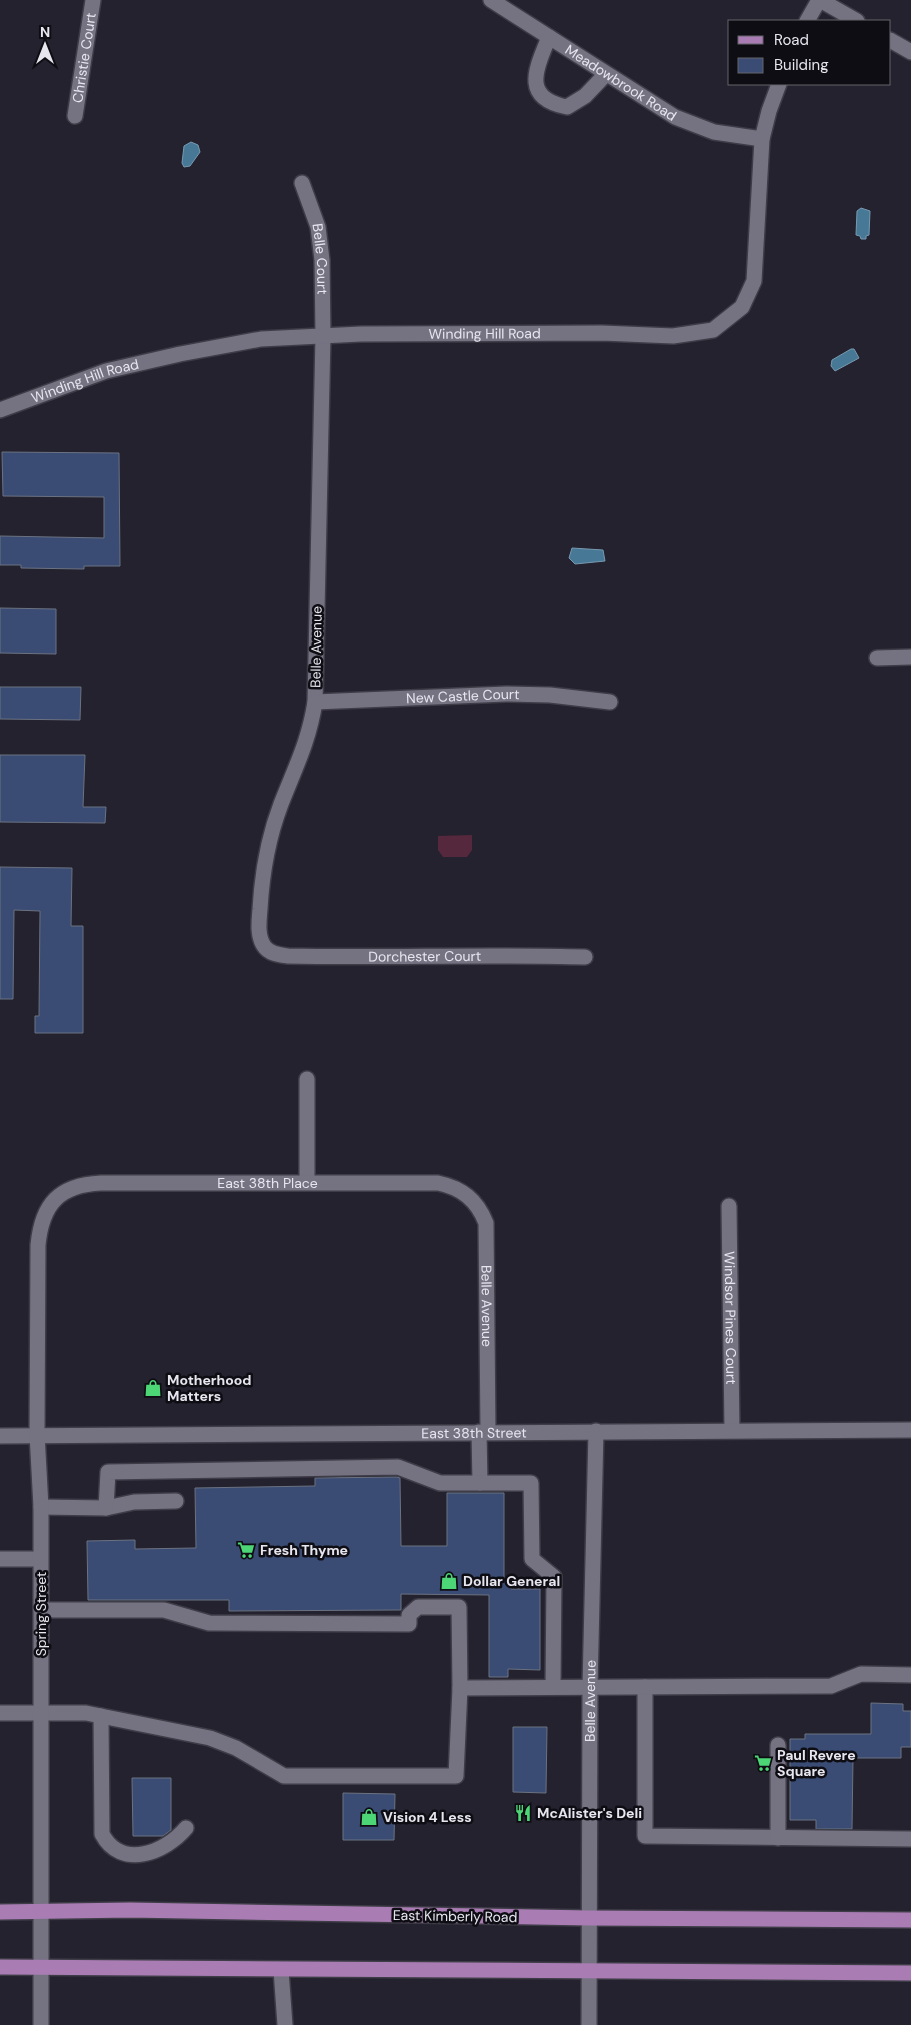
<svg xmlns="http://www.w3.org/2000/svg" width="911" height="2025" font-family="'DM Sans',sans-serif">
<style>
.green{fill:#55283d}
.water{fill:#477997;stroke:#779ab1}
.building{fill:#3a4c74;stroke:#6b7281}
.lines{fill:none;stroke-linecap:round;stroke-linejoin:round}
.minor-casing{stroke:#3e3c47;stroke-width:18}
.major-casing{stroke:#3e3c47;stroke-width:18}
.minor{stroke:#757282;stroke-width:15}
.major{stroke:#a97db3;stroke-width:15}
.labels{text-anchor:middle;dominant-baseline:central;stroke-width:5;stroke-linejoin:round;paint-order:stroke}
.street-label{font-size:14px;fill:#e7e6ef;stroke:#0e0d13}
.poi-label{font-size:14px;font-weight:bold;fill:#e7e6ef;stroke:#0e0d13;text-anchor:start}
</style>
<rect width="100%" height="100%" fill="#25222f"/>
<path class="green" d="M472 835V850L467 857H443L438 850V836Z"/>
<g class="water">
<path d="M191 142 198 145 200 152 190 166 184 167 182 163 184 146Z"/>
<path d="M861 208 870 211 869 235 866 236V239H861L860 236 856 235 857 211Z"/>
<path d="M851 349H854L859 358 835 371 831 366 832 360Z"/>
<path d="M572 548 603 550 605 561 575 564 569 558Z"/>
</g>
<g class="building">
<path d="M2 452 119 453 120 566H84V569L21 568V565H0V536L104 538V497L3 496Z"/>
<path d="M0 608 56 609V654L0 653Z"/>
<path d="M0 687H81L80 720 0 719Z"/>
<path d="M0 755H85L83 807H106L105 823 0 822Z"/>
<path d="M0 867 72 868 71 926H83V1033H35V1016H39L40 911 14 910 13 999H0Z"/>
<path d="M397 1477 400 1478 401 1546H447V1493H504V1581H511V1589H540V1670L508 1669V1677H489V1595L401 1594V1610L229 1611V1600H88L87 1541 135 1540V1549L196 1548 195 1488 315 1486V1478Z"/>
<path d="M871 1703 903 1704V1711H911V1747H901V1758H853L852 1829H816V1820H790V1739H805V1734H871Z"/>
<path d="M513 1727H547L546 1793 513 1792Z"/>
<path d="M132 1778H171V1830L163 1836H133Z"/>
<path d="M343 1793 395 1794 394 1840H343Z"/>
</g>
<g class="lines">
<g class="minor-casing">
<g id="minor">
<path id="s1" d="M491 0 675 117 714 132 762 139"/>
<path d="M820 0 857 21"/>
<path d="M807 21 819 0"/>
<path d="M549 37C536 69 521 98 567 107L585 96 606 74"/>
<path d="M890 40 911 52"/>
<path id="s2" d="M75 116 93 0"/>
<path id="s3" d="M302 183 318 227 322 260 323 336 315 702C309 741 295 768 281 804 268 838 262 873 260 909 259 921 257 936 264 946 269 954 280 955 288 956 387 958 486 954 585 957"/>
<path id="s4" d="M0 410 106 371 180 354 261 339 361 334 602 333 673 336 713 330 742 307 754 281 762 139 769 111 779 84"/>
<path d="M877 658 911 657"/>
<path id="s5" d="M315 702 506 694 550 695 610 702"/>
<path d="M307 1182V1079"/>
<path id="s6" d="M729 1206 732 1430"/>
<path d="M479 1432 480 1483"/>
<path id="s7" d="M0 1436 911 1430"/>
<path d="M41 1507 106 1508 134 1502 176 1501"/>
<path d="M106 1508 108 1472 398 1467 440 1483H531L532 1559 554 1577 553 1687"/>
<path d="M0 1559H40"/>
<path d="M645 1687V1836L911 1839"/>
<path d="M460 1688 831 1686 861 1674 911 1675"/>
<path d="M0 1713H86L210 1738 236 1748 284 1776H456L460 1688 459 1607H418L409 1615V1624L209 1623 164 1610H41"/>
<path d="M101 1716 102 1834C121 1870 165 1853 186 1828"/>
<path d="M778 1838V1745"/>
<path d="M281 1970 285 2025"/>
<path id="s8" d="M41 2025V1507L37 1434 38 1245C42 1204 59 1185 101 1183H438C462 1188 477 1200 486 1223L488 1432"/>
<path id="s9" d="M589 2025 590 1687 596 1431"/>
</g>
</g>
<g class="major-casing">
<g id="major">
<path d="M0 1912 130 1910 589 1918 911 1920"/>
<path d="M0 1967 911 1973"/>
</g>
</g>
<use href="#minor" class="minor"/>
<use href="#major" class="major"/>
</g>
<defs>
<g id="shop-bare" transform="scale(1.35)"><path d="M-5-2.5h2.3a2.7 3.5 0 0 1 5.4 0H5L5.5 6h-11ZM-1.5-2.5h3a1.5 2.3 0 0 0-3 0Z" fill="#4cd676" stroke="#0e0d13" stroke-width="2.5" paint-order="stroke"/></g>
<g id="supermarket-bare" transform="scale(1.35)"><path d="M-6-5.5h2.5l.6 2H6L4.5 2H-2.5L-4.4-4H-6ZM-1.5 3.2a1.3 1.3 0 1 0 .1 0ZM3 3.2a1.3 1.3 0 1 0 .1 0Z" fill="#4cd676" stroke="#0e0d13" stroke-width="2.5" paint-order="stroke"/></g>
<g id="restaurant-bare" transform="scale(1.35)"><path d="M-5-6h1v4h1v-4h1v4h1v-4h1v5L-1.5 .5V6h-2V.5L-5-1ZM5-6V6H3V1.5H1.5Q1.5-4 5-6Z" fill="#4cd676" stroke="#0e0d13" stroke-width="2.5" paint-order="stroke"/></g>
</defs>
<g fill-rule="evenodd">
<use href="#shop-bare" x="153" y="1388"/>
<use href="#supermarket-bare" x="246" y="1550"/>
<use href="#shop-bare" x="449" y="1581"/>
<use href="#supermarket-bare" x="763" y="1763"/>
<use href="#restaurant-bare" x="523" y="1813"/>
<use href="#shop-bare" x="369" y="1817"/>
</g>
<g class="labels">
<g class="street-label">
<text stroke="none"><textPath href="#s2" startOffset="59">Christie Court</textPath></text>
<text stroke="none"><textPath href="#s1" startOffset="154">Meadowbrook Road</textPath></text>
<text stroke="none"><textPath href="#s3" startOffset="79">Belle Court</textPath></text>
<text stroke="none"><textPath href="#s4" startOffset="495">Winding Hill Road</textPath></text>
<text stroke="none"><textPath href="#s4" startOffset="90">Winding Hill Road</textPath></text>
<text transform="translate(316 647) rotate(-89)">Belle Avenue</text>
<text stroke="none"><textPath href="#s5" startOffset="148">New Castle Court</textPath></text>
<text stroke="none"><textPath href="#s3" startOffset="939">Dorchester Court</textPath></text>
<text stroke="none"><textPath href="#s8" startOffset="1046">East 38th Place</textPath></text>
<text stroke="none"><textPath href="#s8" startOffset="1365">Belle Avenue</textPath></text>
<text stroke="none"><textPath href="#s6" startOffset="112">Windsor Pines Court</textPath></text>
<text stroke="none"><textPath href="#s7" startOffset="474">East 38th Street</textPath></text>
<text transform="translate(41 1614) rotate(-90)">Spring Street</text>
<text stroke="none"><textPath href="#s9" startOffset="324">Belle Avenue</textPath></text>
<text transform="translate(455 1916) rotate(1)">East Kimberly Road</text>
</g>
<g class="poi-label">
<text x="167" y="1380">Motherhood<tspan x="167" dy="16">Matters</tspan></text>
<text x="260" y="1550">Fresh Thyme</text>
<text x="463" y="1581">Dollar General</text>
<text x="777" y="1755">Paul Revere<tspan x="777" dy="16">Square</tspan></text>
<text x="537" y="1813">McAlister's Deli</text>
<text x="383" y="1817">Vision 4 Less</text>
</g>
</g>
<rect x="728" y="20" width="162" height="65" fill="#0e0d13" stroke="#65646b"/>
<rect x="738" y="36" width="25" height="8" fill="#a97db3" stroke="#65646b"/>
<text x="774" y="45" font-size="15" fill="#e7e6ef">Road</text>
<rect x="738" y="58" width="25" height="15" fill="#3a4c74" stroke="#65646b"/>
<text x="774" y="70" font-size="15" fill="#e7e6ef">Building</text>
<g transform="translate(45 45)" stroke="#0e0d13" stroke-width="4" paint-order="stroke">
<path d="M0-4L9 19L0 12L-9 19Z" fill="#e7e6ef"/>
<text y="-8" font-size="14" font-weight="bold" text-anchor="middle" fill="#e7e6ef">N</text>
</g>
</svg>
